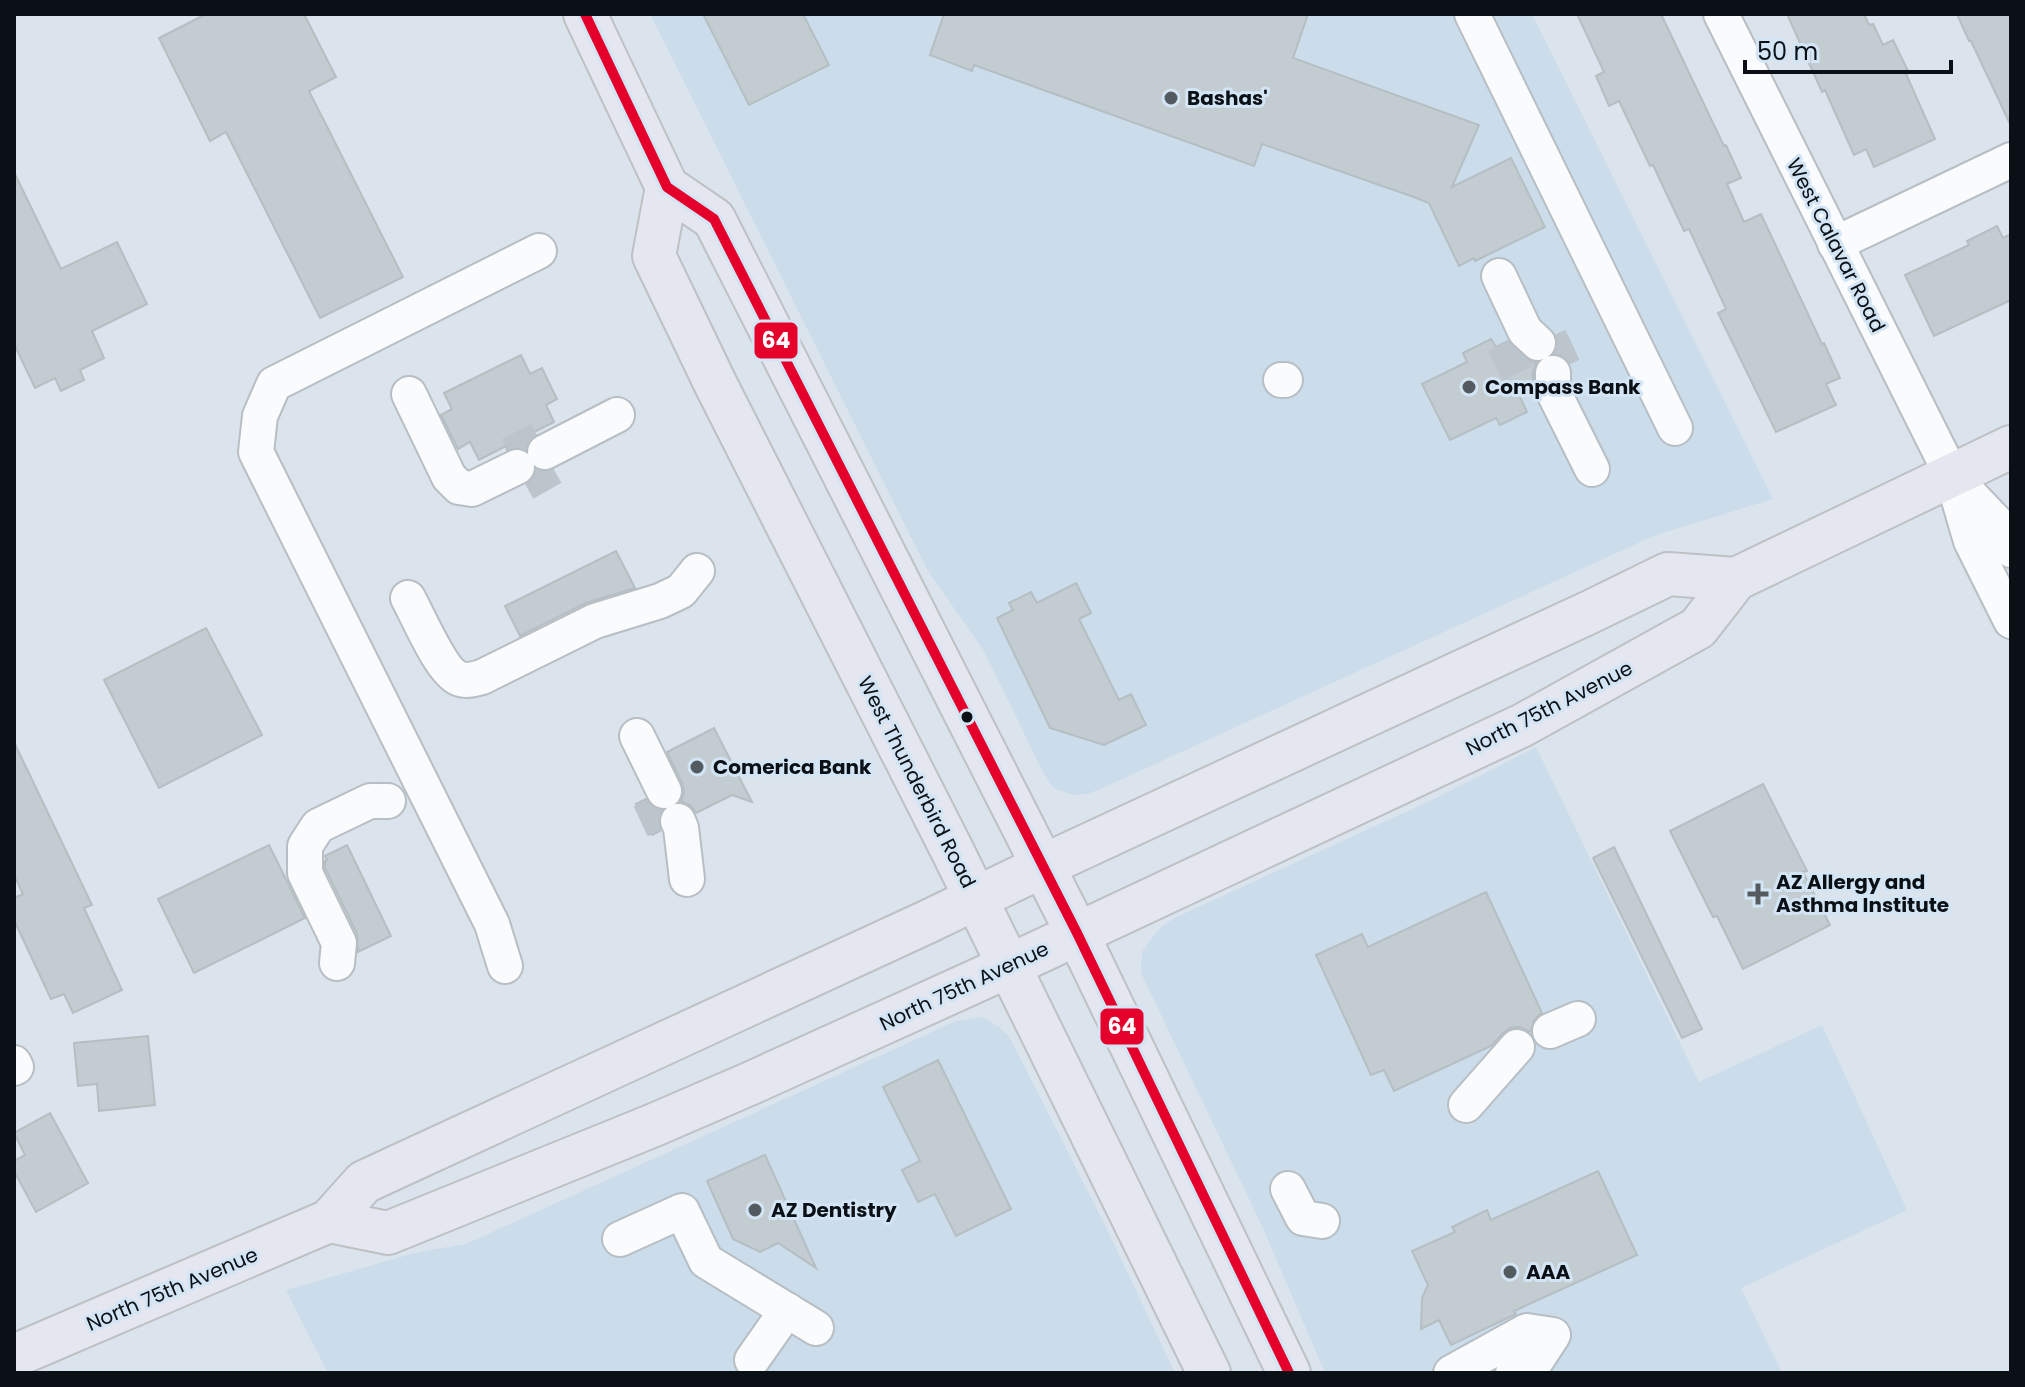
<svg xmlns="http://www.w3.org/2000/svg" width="2025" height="1387" font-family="Poppins,sans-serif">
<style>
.built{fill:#cbdceb}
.building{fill:#c3ccd1;stroke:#b5bec2;stroke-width:2}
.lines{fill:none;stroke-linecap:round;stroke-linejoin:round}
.minor-tunnel{stroke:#bcc4cc;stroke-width:34;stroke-dasharray:34 17;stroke-linecap:butt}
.minor-casing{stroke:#b7bec4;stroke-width:38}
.major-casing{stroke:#bdc1c4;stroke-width:46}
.minor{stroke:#fafbfc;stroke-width:34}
.major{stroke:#e4e7ef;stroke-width:42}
.bus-1-casing{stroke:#d3e5f4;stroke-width:16}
.bus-1{stroke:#e4002b;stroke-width:10}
.poi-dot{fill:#535a60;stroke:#d3e5f4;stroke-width:3}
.bus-dot{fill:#0a1015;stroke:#d3e5f4;stroke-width:3}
.labels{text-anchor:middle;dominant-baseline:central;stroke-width:6;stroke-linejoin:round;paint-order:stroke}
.poi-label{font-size:20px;font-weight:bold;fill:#0a1015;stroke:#d3e5f4;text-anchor:start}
.street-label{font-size:20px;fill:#0a1015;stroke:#d3e5f4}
.line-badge{stroke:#d3e5f4;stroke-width:3}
.badge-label{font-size:22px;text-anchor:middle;font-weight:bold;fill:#fff}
</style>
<rect width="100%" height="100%" fill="#dbe4ec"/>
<g class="built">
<path d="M650 14H1532L1773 499 1656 535 1098 790 1087 794 1074 795 1056 789 1050 784 1040 766 984 651 928 571Z"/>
<path d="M1536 747 1699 1082 1822 1025 1907 1210 1741 1288 1782 1373H1325L1262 1226 1141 973V961L1143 950 1159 929 1174 918 1432 800Z"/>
<path d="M982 1017 998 1026 1010 1038 1104 1223 1175 1373H328L286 1290 418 1252 466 1244 956 1021Z"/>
</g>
<g class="building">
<path d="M206 14H304L336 77 309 91 403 277 320 318 226 132 210 141 159 38Z"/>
<path d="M703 14H803L829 65 749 105Z"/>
<path d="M944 14H1308L1293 58 1479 125 1452 187 1511 158 1545 227 1475 261 1474 258 1459 266 1429 203 1411 196 1262 144 1254 166 974 65 972 71 930 55Z"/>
<path d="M1577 14H1661L1724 146 1726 145 1741 178 1727 184 1744 222 1761 214 1822 344 1824 343 1840 378 1826 384 1836 405 1776 432 1718 313 1726 309 1689 229 1684 231 1653 165 1650 166 1619 101 1609 106 1596 76 1604 72Z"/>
<path d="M1787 14H1864L1869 25 1873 24 1883 45 1893 40 1909 73 1906 74 1935 139 1874 167 1866 149 1854 155 1825 90 1822 92Z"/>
<path d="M1957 14H2011V126L1971 41H1969Z"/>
<path d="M14 172 61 269 117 242 147 304 92 331 104 358 80 370 84 380 61 391 55 378 35 388 14 344Z"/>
<path d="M1997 226 2003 238 2011 234V300L1934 336 1905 275 1969 245 1967 241Z"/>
<path d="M1491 339 1496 347 1508 341 1517 354 1519 353 1525 358 1536 363 1533 372V383L1517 391 1527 412 1500 425 1496 418 1450 440 1422 384 1467 362 1463 353Z"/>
<path d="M521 355 530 374 542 368 557 399 546 405 554 422 534 432 535 435 529 441 525 449 518 447 507 450 506 446 479 460 470 442 458 449 441 415 452 409 444 393Z"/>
<path d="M616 551 635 588 586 603 520 636 505 606Z"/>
<path d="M1076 583 1091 613 1079 619 1119 700 1131 694 1146 725 1104 745 1050 728 997 618 1013 610 1009 603 1031 592 1037 603Z"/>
<path d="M206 628 262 735 159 788 104 680Z"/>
<path d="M714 728 752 802 732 795 696 813 691 806 681 801 684 793 682 783 667 752Z"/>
<path d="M14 742 92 905 84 908 122 990 73 1013 64 994 51 999 14 920V898L23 894 14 875Z"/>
<path d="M1763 784 1807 871 1803 872 1830 925 1743 969 1717 916 1713 917 1670 831Z"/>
<path d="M646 799 652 807 661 811 658 819 660 831 652 835 636 804Z"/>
<path d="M269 845 305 918 194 973 158 899Z"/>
<path d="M347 845 391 936 358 952 357 934 325 868V861L327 860 325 856Z"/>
<path d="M1614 847 1702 1029 1682 1038 1593 858Z"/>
<path d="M1486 892 1542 1013 1534 1020 1531 1032 1520 1027 1510 1028 1502 1034 1491 1046 1394 1091 1384 1070 1371 1075 1316 955 1362 934 1368 947Z"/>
<path d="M148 1036 155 1105 99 1111 97 1084 78 1086 74 1043Z"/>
<path d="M938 1060 1011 1209 956 1236 935 1194 918 1202 902 1170 920 1161 883 1087Z"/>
<path d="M50 1113 88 1183 36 1212 14 1171V1161L25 1155 14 1133Z"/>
<path d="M765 1155 816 1268 778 1243 760 1252 733 1239 707 1181Z"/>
<path d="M1598 1171 1637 1255 1514 1311 1516 1314 1451 1345 1439 1320 1421 1329 1422 1298 1428 1285 1412 1251 1455 1232 1452 1227 1487 1210 1491 1220Z"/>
</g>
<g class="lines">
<g class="minor-tunnel">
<path d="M1550 337 1564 367"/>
<path d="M1503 343 1525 387"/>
<path d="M510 454 539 439"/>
<path d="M525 484 553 468"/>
<path d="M649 799 663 829"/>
</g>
<g class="minor-casing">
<g id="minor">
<path d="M1472 14 1675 428"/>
<path d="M1721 14 1952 476 1971 541 2011 621"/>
<path d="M1835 244 2011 160"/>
<path d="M1499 276 1525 331 1538 343"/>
<path d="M1553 373V391L1592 469"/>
<path d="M1281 380H1285"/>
<path d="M409 394 449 477 459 487 472 489 517 467"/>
<path d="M545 452 617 415"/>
<path d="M1955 479 1998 524 2011 550"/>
<path d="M408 598C418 616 441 671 458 678 466 682 474 679 482 677L595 621 660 601 681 591 697 571"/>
<path d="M637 736 664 791"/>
<path d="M678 821 681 828 687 879"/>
<path d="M337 963 339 943 305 873V846L318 826 370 801H388"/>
<path d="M505 966 492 924 256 452 260 416 274 384 539 251"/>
<path d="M1550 1031 1578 1019"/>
<path d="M14 1063 16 1067 14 1068"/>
<path d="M1466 1105 1517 1047"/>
<path d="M1288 1189 1303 1218 1322 1221"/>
<path d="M620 1239 682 1211 706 1261 816 1328"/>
<path d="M752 1360 787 1310"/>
<path d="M1451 1373 1527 1331 1553 1335 1536 1361 1513 1373"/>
</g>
</g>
<g class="major-casing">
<g id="major">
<path d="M585 14 667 187 714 219 1077 933 1289 1373"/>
<path d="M667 187 654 256 716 385 953 852 1209 1373"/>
<path d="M329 1221 388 1233 654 1125 749 1084 1009 966 1523 725 1698 628 1736 579 2011 447"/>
<path d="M14 1356 329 1221 364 1182 927 922 1043 866 1590 612 1668 574 1736 579"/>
</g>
</g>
<use href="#minor" class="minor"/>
<use href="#major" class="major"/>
<g class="bus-1-casing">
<path id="bus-1" d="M585 14 667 187 714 219 1077 933 1289 1373"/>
</g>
<use href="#bus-1" class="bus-1"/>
</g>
<g class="poi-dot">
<circle cx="1171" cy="98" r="8"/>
<circle cx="1469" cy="387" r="8"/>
<circle cx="697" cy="767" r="8"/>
<path d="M1754 882h8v8h8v8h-8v8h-8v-8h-8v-8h8z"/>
<circle cx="755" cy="1210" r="8"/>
<circle cx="1510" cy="1272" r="8"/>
</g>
<circle class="bus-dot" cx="967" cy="717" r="7"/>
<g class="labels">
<g class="poi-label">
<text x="1187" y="98">Bashas'</text>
<text x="1485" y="387">Compass Bank</text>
<text x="713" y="767">Comerica Bank</text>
<text x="1776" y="882">AZ Allergy and<tspan x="1776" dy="23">Asthma Institute</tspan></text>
<text x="771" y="1210">AZ Dentistry</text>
<text x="1526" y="1272">AAA</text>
</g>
<g class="street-label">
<text transform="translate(1836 245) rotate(63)">West Calavar Road</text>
<text transform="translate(1549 708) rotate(-27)">North 75th Avenue</text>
<text transform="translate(917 782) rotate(63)">West Thunderbird Road</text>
<text transform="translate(964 986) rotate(-25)">North 75th Avenue</text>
<text transform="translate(172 1289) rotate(-23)">North 75th Avenue</text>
</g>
</g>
<g class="line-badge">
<rect x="753" y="321" width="46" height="39" rx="8" fill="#e4002b"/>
<rect x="1099" y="1007" width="46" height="39" rx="8" fill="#e4002b"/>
</g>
<g class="badge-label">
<text x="776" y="348">64</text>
<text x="1122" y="1034">64</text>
</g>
<rect width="2025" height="1387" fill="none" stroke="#0a1015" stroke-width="32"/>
<path d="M1745 60v12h206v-12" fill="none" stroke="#0a1015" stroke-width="4"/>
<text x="1757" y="60" font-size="24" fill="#0a1015" stroke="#d3e5f4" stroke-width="6" paint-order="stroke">50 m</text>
</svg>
